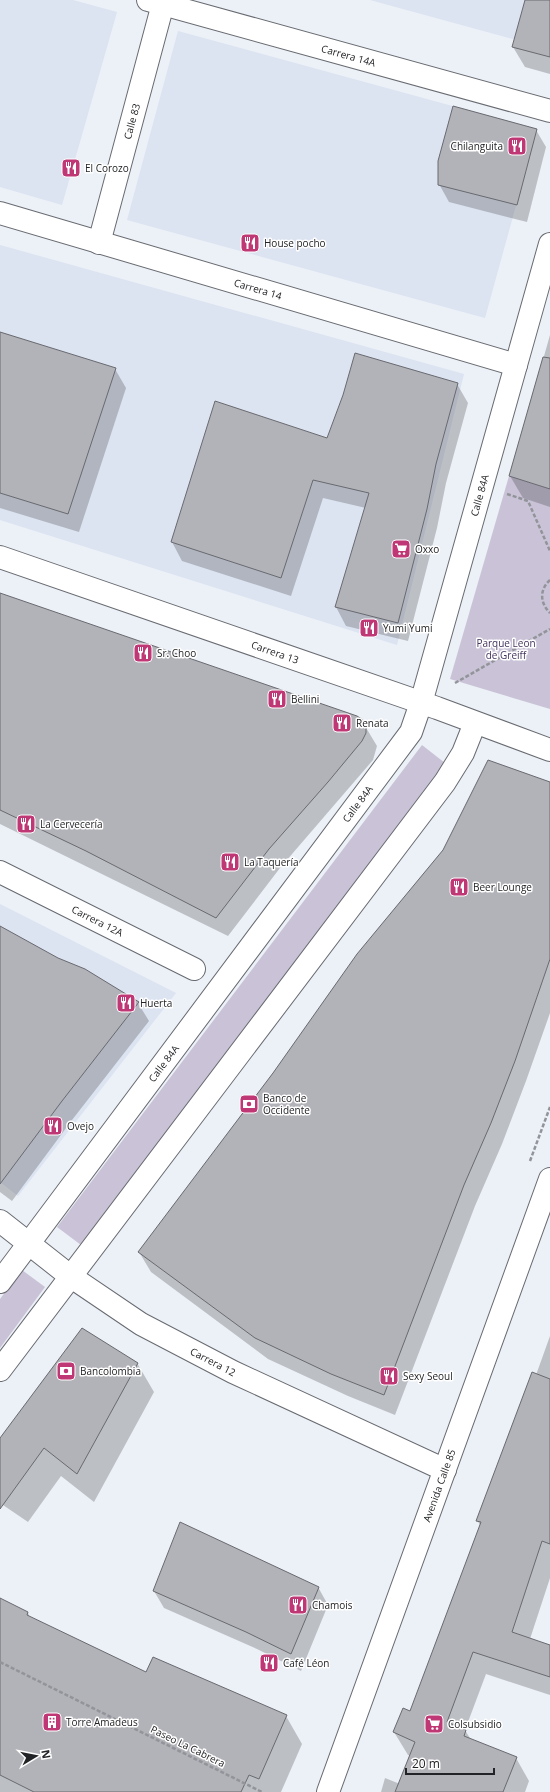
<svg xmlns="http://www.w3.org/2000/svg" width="550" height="1792" font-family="'Open Sans',sans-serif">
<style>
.built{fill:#dce3f1}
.green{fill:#cac3d7}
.shadow{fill:#0003}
.building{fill:#b2b2b9;stroke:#696a70}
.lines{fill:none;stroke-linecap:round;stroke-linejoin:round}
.minor-casing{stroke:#686b71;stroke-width:24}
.major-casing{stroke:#686b71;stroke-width:24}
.path{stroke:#92949a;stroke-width:2.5;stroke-dasharray:4 2;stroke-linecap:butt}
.minor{stroke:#fff;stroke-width:22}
.major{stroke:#fff;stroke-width:22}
.labels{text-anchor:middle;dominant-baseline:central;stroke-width:3;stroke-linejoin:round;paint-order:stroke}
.street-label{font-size:10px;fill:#222326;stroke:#fff}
.poi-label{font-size:10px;fill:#222326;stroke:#fff;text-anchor:start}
.park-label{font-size:10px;fill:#44345e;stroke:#fff}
</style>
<rect width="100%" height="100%" fill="#ecf0f7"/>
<g class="built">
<path d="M0 0H73L117 12 62 205 0 187Z"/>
<path d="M370 0H550V8L538 46Z"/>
<path d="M178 31 537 129 485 318 127 220Z"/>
<path d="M0 245 464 374 397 645 0 520Z"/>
<path d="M0 904 176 993 18 1196 0 1182Z"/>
</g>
<g class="green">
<path d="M509 476 550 489V709L450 679Z"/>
<path d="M422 745 445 763 81 1245 57 1227Z"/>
<path d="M22 1270 45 1287 0 1348V1299Z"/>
</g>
<g class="shadow">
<path d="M526 0H550V74L525 67 513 47Z"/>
<path d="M536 130 546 147 527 222 449 202 439 184Z"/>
<path d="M0 332 115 369 126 388 79 532 0 508Z"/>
<path d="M550 335V507L523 498 510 476Z"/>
<path d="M457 384 468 403 446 483 437 528 408 641 346 626 336 607 366 508 323 498 291 596 182 561 172 542 328 439Z"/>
<path d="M0 594 362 721 377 746 373 760 280 868 228 936 0 824Z"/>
<path d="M550 783V1013L526 1081 502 1144 475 1206 395 1415 348 1396 268 1359 151 1272 139 1252Z"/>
<path d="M0 927 57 959 84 970 138 1003 149 1021 72 1120 12 1201 0 1192Z"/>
<path d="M550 1336V1578L530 1639 550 1646V1695L486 1674 465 1730 471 1740 516 1758 529 1781 525 1792H381L385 1778 400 1784 411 1756 408 1755 394 1732 411 1713 480 1525 477 1520 536 1375Z"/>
<path d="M137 1363 154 1392 94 1502 61 1476 28 1522 0 1503V1440Z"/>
<path d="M318 1587 328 1605 301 1671 257 1649 164 1608 154 1591Z"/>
<path d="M0 1599 28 1613 30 1618 147 1673 286 1716 302 1744 281 1792H0Z"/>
</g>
<g class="building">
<path d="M525 0H550V57L512 47Z"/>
<path d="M453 106 537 129 517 205 438 185V161Z"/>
<path d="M0 332 116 368 68 514 0 493Z"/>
<path d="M355 353 458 383 436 464 427 509 398 623 335 607 369 493 313 480 281 578 171 542 215 401 327 438 343 395Z"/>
<path d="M543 357 550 358V489L509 476Z"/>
<path d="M0 593 357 716 363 720 366 726V733L362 741 328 782 269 849 216 918 86 851 0 810Z"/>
<path d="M488 760 550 782V959L515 1061 491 1123 464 1185 384 1395 331 1374 255 1338 138 1252 273 1073 357 954 443 850Z"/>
<path d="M0 926 58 958 85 969 139 1002 62 1101 0 1184Z"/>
<path d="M82 1328 138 1363 77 1474 44 1448 0 1509V1438Z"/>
<path d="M532 1372 550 1379V1544L542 1541 512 1632 550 1645V1677L473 1652 447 1722 466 1730 464 1736 517 1757 503 1792H395L415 1742 393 1732 403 1708 410 1711 481 1522 476 1521Z"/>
<path d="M180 1522 319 1587 291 1654 246 1632 153 1591Z"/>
<path d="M0 1598 28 1612 27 1615 146 1672 153 1657 287 1715 259 1779 249 1775 241 1792H34L0 1775Z"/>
</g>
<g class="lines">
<g class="minor-casing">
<g id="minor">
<path id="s1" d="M148 0 550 111"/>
<path id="s2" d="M0 213 516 365"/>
<path id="s3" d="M99 243 164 0"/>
<path id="s4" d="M0 557 437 708 550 750"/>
<path id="s5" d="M0 872 194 969"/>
<path id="s6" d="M0 1221 70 1276 141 1324 233 1372 445 1470"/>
<path id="s7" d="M0 1282 411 732 421 703 550 244"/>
<path d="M0 1370 445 782 463 753 475 723"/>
</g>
</g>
<g class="major-casing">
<g id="major">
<path id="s8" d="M328 1792 550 1179"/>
</g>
</g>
<g class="path">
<path d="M507 494 528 501 550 551"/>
<path d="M550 580C539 590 540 603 550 613"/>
<path d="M455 683 550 629"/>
<path d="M530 1161 550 1107"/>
<path d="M0 1662 262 1792"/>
</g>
<use href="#minor" class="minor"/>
<use href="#major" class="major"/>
</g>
<defs>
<g id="restaurant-square" transform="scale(1)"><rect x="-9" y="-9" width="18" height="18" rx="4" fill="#bf3774" stroke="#fff"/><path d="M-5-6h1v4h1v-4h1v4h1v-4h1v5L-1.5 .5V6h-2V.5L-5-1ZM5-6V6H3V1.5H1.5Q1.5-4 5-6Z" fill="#fff"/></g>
<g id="supermarket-square" transform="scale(1)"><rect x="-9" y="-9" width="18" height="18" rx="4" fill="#bf3774" stroke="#fff"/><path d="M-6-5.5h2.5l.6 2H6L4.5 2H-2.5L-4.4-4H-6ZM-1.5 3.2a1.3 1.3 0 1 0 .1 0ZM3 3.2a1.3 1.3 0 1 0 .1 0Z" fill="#fff"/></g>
<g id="bank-square" transform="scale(1)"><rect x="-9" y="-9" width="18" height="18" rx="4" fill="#bf3774" stroke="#fff"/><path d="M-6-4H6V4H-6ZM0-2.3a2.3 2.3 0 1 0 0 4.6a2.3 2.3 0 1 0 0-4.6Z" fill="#fff"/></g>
<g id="building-square" transform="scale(1)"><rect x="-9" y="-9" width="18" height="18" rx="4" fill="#bf3774" stroke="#fff"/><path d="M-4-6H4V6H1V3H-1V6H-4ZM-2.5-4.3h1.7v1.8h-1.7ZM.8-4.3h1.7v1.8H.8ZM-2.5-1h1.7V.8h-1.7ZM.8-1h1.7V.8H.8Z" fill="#fff"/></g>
</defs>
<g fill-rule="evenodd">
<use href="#restaurant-square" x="517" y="146"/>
<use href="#restaurant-square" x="71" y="168"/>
<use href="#restaurant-square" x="250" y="243"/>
<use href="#supermarket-square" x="401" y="549"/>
<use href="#restaurant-square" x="369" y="628"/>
<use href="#restaurant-square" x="143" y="653"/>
<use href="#restaurant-square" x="277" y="699"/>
<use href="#restaurant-square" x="342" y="723"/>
<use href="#restaurant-square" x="26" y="824"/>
<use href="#restaurant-square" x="230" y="862"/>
<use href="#restaurant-square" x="459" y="887"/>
<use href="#restaurant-square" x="126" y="1003"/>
<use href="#bank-square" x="249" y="1104"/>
<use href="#restaurant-square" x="53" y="1126"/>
<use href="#bank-square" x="66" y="1371"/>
<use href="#restaurant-square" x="389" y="1376"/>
<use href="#restaurant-square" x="298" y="1605"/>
<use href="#restaurant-square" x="269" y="1663"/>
<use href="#building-square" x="52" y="1722"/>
<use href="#supermarket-square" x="434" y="1724"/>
</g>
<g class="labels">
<g class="street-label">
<text stroke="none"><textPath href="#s1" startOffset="208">Carrera 14A</textPath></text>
<text stroke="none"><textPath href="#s3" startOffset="126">Calle 83</textPath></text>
<text stroke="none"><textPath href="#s2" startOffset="269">Carrera 14</textPath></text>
<text stroke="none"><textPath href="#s7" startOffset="933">Calle 84A</textPath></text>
<text stroke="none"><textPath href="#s4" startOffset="291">Carrera 13</textPath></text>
<text stroke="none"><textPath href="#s7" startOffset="597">Calle 84A</textPath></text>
<text stroke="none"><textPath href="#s5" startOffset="109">Carrera 12A</textPath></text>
<text stroke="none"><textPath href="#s7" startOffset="273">Calle 84A</textPath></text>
<text stroke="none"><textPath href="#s6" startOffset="256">Carrera 12</textPath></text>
<text stroke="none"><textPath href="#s8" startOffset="326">Avenida Calle 85</textPath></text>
<text transform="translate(188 1746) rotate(26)">Paseo La Cabrera</text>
</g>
<g class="poi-label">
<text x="503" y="146" text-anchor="end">Chilanguita</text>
<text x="85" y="168">El Corozo</text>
<text x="264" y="243">House pocho</text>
<text x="415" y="549">Oxxo</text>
<text x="383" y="628">Yumi Yumi</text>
<text x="157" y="653">Sr. Choo</text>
<text x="291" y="699">Bellini</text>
<text x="356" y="723">Renata</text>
<text x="40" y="824">La Cervecería</text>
<text x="244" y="862">La Taquería</text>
<text x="473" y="887">Beer Lounge</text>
<text x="140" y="1003">Huerta</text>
<text x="263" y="1098">Banco de<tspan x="263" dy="12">Occidente</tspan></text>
<text x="67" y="1126">Ovejo</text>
<text x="80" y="1371">Bancolombia</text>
<text x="403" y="1376">Sexy Seoul</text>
<text x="312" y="1605">Chamois</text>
<text x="283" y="1663">Café Léon</text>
<text x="66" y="1722">Torre Amadeus</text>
<text x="448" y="1724">Colsubsidio</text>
</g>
<g class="park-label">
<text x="506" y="643">Parque Leon<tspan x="506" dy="12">de Greiff</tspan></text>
</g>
</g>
<g transform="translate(36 1756) rotate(80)" stroke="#ffffff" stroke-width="3" paint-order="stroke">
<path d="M0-3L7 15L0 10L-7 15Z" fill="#222326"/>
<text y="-6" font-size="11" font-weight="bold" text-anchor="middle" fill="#222326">N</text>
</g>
<path d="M406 1768v6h88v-6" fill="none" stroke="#222326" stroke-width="2"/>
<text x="412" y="1768" font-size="12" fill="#222326" stroke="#ffffff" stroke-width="3" paint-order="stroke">20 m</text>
</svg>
